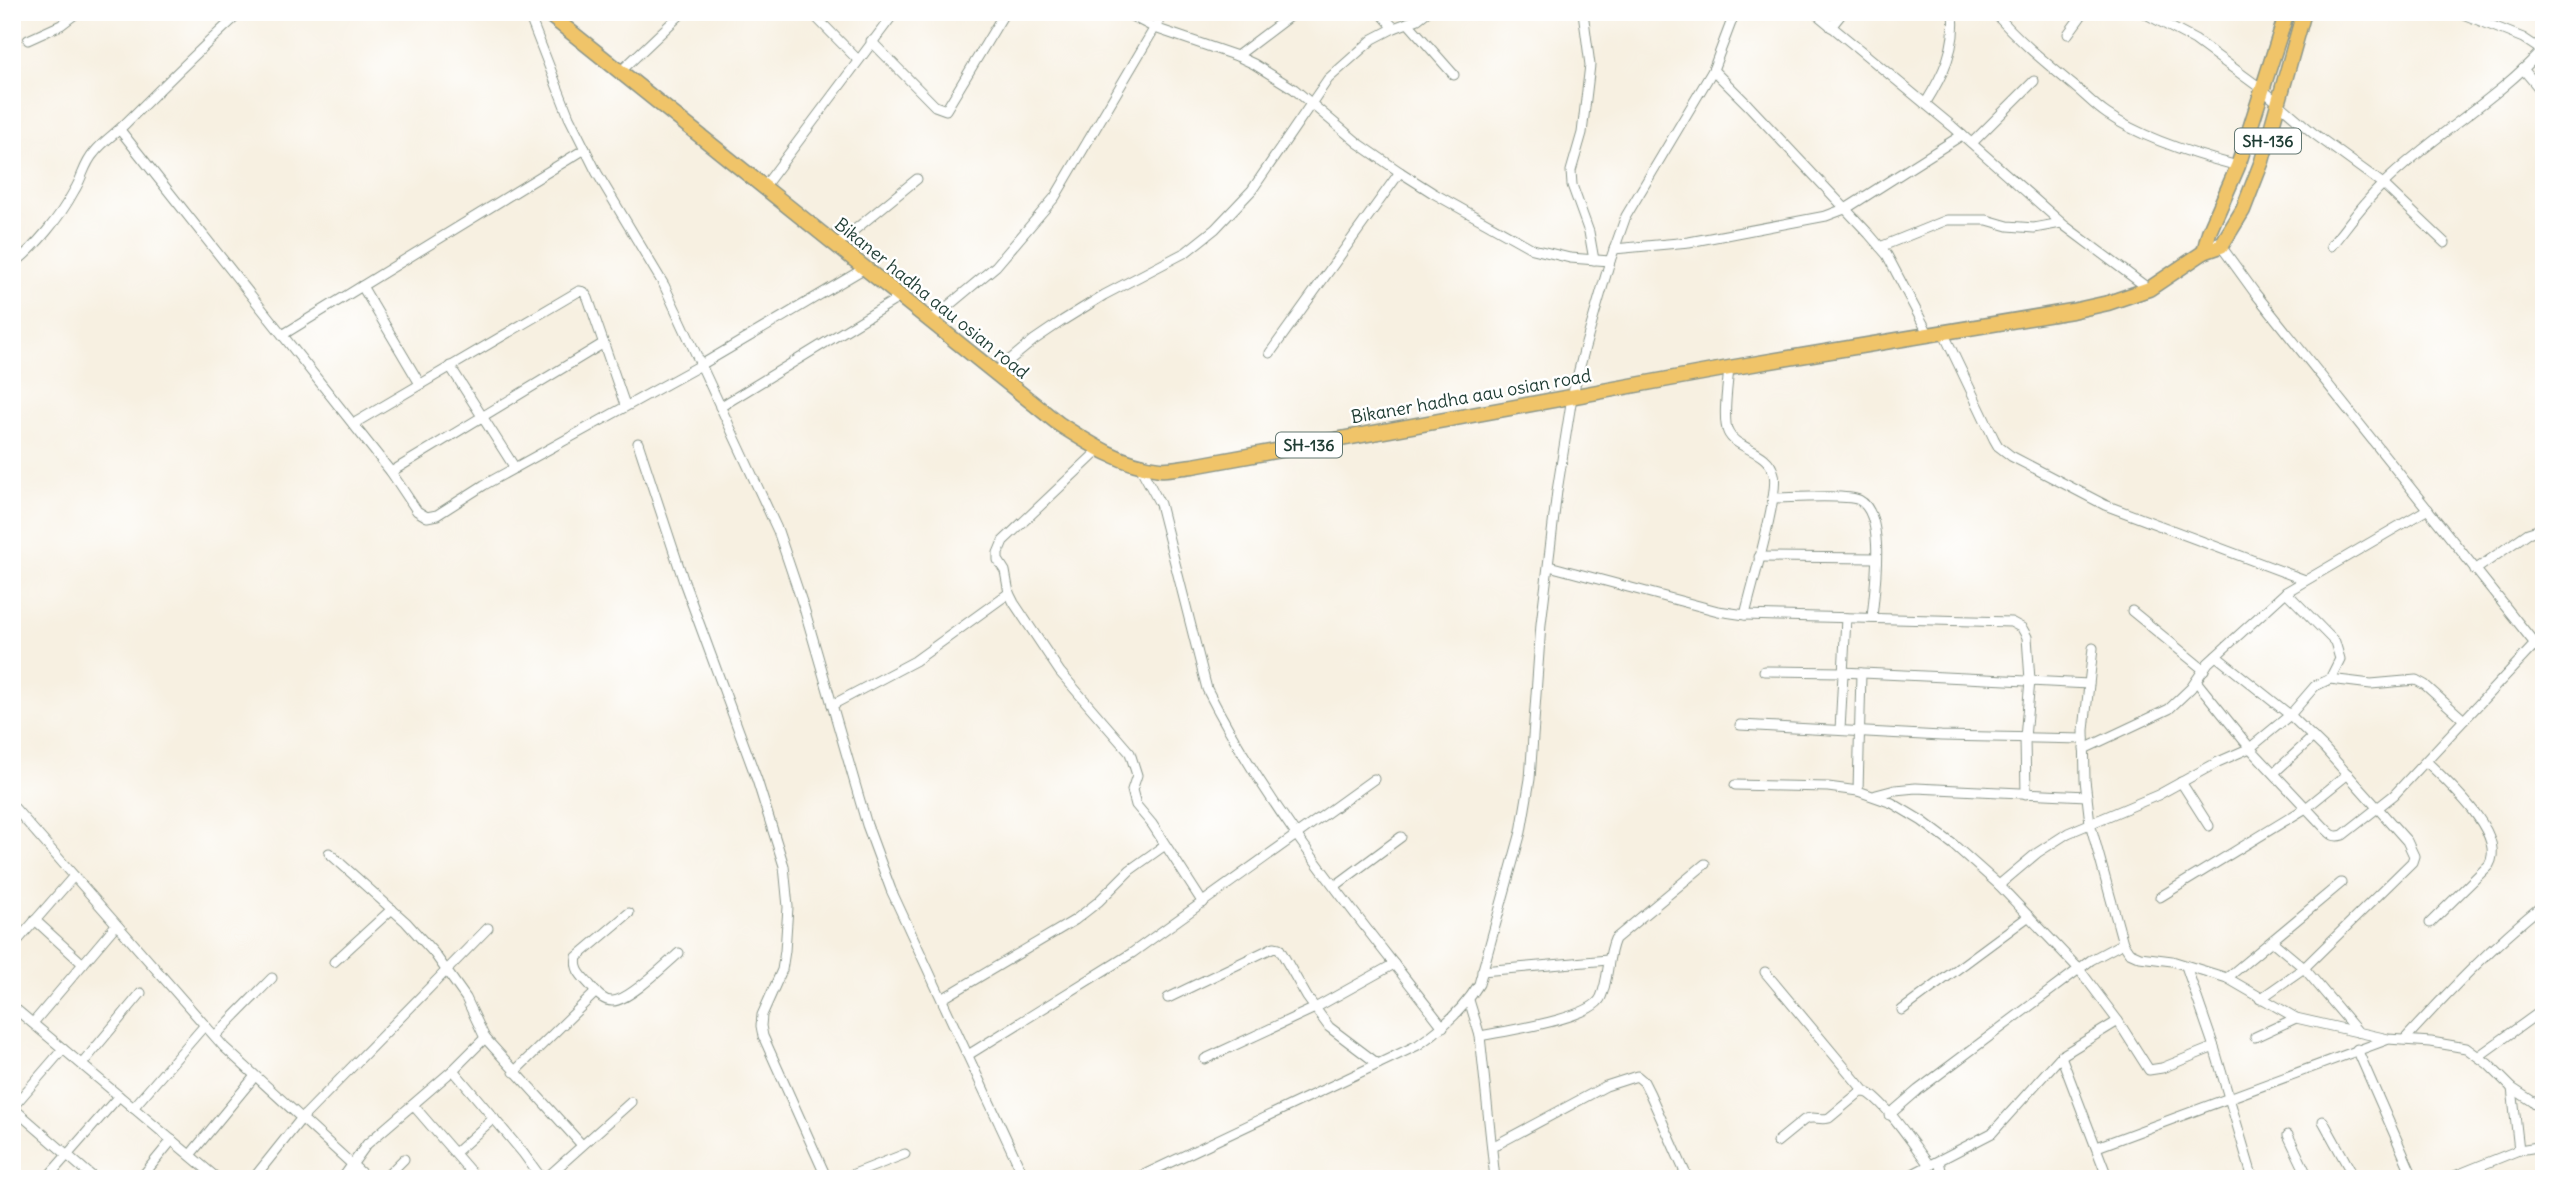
<svg xmlns="http://www.w3.org/2000/svg" width="2556" height="1191" font-family="Delius,sans-serif">
<style>
.lines{fill:none;stroke-linecap:round;stroke-linejoin:round}
.minor-casing{stroke:#8b968a;stroke-width:11}
.primary-casing{stroke:#8b968a;stroke-width:17}
.minor{stroke:#fff;stroke-width:9}
.primary{stroke:#f0c469;stroke-width:14}
.labels{text-anchor:middle;dominant-baseline:central;stroke-width:5;stroke-linejoin:round;paint-order:stroke}
.shield{fill:#fff;stroke:#627771;stroke-width:2}
.shield-label{font-size:16px;font-weight:bold;fill:#1f3d34}
.street-label{font-size:18px;fill:#1f3d34;stroke:#fff}
</style>
<rect width="100%" height="100%" fill="#fff"/>
<filter id="ink" filterUnits="userSpaceOnUse"><feTurbulence type="fractalNoise" baseFrequency=".0143" numOctaves="2"/><feDisplacementMap in="SourceGraphic" scale="14" xChannelSelector="R" yChannelSelector="G"/><feConvolveMatrix kernelMatrix="1 2 1 2 8 2 1 2 1" color-interpolation-filters="sRGB"/></filter>
<filter id="wash" filterUnits="userSpaceOnUse"><feTurbulence type="fractalNoise" baseFrequency=".00686" numOctaves="4" result="noise"/><feDisplacementMap in="SourceGraphic" scale="28" xChannelSelector="R" yChannelSelector="G"/><feGaussianBlur stdDeviation="1.57" result="paint"/><feColorMatrix in="noise" values="0 0 0 0 0 0 0 0 0 0 0 0 0 0 0 0 0 1.4 0 .05"/><feComposite in="paint" operator="in"/></filter>
<g filter="url(#wash)">
<rect width="100%" height="100%" fill="#f7f0e1"/>
</g>
<g filter="url(#ink)">
<g class="lines">
<g class="minor-casing">
<g id="minor">
<path d="M528 12 569 117 597 173 664 285 778 531 804 608 867 825 891 890 1025 1179"/>
<path d="M811 12 858 60"/>
<path d="M1124 12 1155 28 1237 56 1254 64 1294 89 1358 143 1400 172 1433 193 1533 249 1570 258 1610 261"/>
<path d="M1380 12 1394 28"/>
<path d="M1583 12 1590 65 1582 133 1571 171 1572 185 1589 232 1594 260"/>
<path d="M1720 12 1733 18"/>
<path d="M1814 12 1952 126 2065 226 2149 289"/>
<path d="M1994 12C2018 40 2045 62 2074 86 2085 95 2095 106 2107 114 2143 139 2196 155 2238 166"/>
<path d="M2142 12 2195 40 2263 90 2313 133 2383 184 2445 243"/>
<path d="M2458 12 2523 38 2541 50"/>
<path d="M1408 23 1454 75"/>
<path d="M1831 27 1843 12"/>
<path d="M2068 34 2084 12"/>
<path d="M28 40 61 25 78 12"/>
<path d="M871 41 935 106 946 110 1005 12"/>
<path d="M1237 56 1295 12"/>
<path d="M2523 69 2544 94"/>
<path d="M1713 70 1748 105 1869 234 1887 255 1929 335"/>
<path d="M620 72 683 12"/>
<path d="M1925 104C1943 75 1957 47 1953 12"/>
<path d="M120 130 391 472 417 511 427 517 437 515 484 485 701 365 865 268"/>
<path d="M1972 143 2034 81"/>
<path d="M764 187 895 12"/>
<path d="M2218 242 2255 293 2544 655"/>
<path d="M836 245 917 179"/>
<path d="M2331 246C2348 225 2364 202 2383 184 2434 134 2497 100 2544 48"/>
<path d="M1880 247 1947 220H1987L2008 226 2034 228 2061 223"/>
<path d="M1614 249 1689 242 1826 216 1847 208 1962 135"/>
<path d="M12 265C36 247 60 217 74 191 82 179 84 164 94 153 102 142 115 134 125 124 163 86 201 48 241 12"/>
<path d="M362 286 420 384"/>
<path d="M930 321 996 266 1055 197 1164 12"/>
<path d="M1943 332 1994 439 1998 446 2011 456 2105 505 2305 580"/>
<path d="M284 334 585 149"/>
<path d="M1270 353 1400 172"/>
<path d="M450 366 515 468"/>
<path d="M1729 368C1728 383 1722 419 1728 432 1736 450 1768 449 1774 474 1779 496 1751 588 1745 615"/>
<path d="M994 373 1034 340 1062 321 1104 295 1186 252 1215 229 1252 190 1328 79 1373 39 1394 28 1418 19 1427 12"/>
<path d="M720 407 900 297"/>
<path d="M353 424 579 291 584 292 588 298 625 405"/>
<path d="M638 443 684 582 757 780 784 866 788 907 785 951 782 970 762 1015 761 1026 763 1036 827 1179"/>
<path d="M1099 450 1003 541 998 553V560L1005 571 1009 593 1014 603 1060 672 1130 753 1137 775 1132 790 1136 805 1152 824 1203 903"/>
<path d="M1139 465 1160 504 1207 689C1269 812 1360 919 1443 1027"/>
<path d="M391 472 604 343"/>
<path d="M1773 498C1790 498 1846 494 1859 500 1887 514 1874 592 1872 618"/>
<path d="M1759 557 1876 558"/>
<path d="M1549 566 1718 611 1745 615 2011 622 2022 628 2027 637 2030 680 2025 738 2026 794"/>
<path d="M2475 570 2528 533 2544 528"/>
<path d="M2286 592 2335 642 2340 659 2330 679"/>
<path d="M2132 611 2204 670"/>
<path d="M2093 648 2084 730 2085 780 2090 823 2123 943 2129 952 2140 957 2172 961 2227 978 2296 1018 2388 1039 2431 1042 2466 1048 2488 1064 2512 1088 2544 1109"/>
<path d="M2216 656 2290 715 2324 748 2407 841 2414 856 2412 862 2304 968 2260 999"/>
<path d="M1764 671 1842 672 2089 684"/>
<path d="M2196 681 2250 748 2324 827C2331 834 2333 838 2343 835L2394 795 2535 644"/>
<path d="M832 705 915 661 1009 593"/>
<path d="M1740 725 1941 736 2084 739"/>
<path d="M1840 730 1846 618"/>
<path d="M2084 749 2169 709 2191 688 2208 663 2286 592 2428 509"/>
<path d="M2427 762C2447 782 2507 834 2489 865L2430 923"/>
<path d="M2274 773 2313 737"/>
<path d="M2181 782 2209 826"/>
<path d="M1735 785 1828 787 1858 791 1892 803 1922 821 1954 845 1999 885 2079 969 2118 1021 2149 1070 2162 1068 2214 1047"/>
<path d="M1858 791 1861 673"/>
<path d="M1876 795 1895 790 1916 788 2087 796"/>
<path d="M12 805 224 1047 368 1179"/>
<path d="M329 853 406 922 434 953 466 998 485 1038 582 1145"/>
<path d="M1999 885 2037 853 2068 833 2158 795 2218 762 2250 748 2290 715 2315 686 2330 679 2371 684 2416 680 2425 685 2464 720"/>
<path d="M1335 886 1401 837"/>
<path d="M2160 897 2306 808 2348 774"/>
<path d="M629 913 577 957C574 970 582 976 590 985 595 992 603 1001 612 1001 628 1002 666 964 679 953"/>
<path d="M35 920 83 964"/>
<path d="M2273 942 2304 968 2358 1032"/>
<path d="M12 947 74 876"/>
<path d="M334 962 392 909"/>
<path d="M2186 966 2214 1047 2253 1179"/>
<path d="M1482 971 1608 960"/>
<path d="M1765 972 1865 1092"/>
<path d="M2227 978 2341 883"/>
<path d="M1168 998 1274 947 1279 948 1307 997 1329 1027 1378 1064"/>
<path d="M942 999 1075 920 1098 902 1130 870 1165 845"/>
<path d="M1469 1000 1480 1036 1495 1179"/>
<path d="M12 1006 218 1179"/>
<path d="M1902 1010 2029 916"/>
<path d="M33 1023 116 925"/>
<path d="M215 1036 272 978"/>
<path d="M1480 1036C1504 1031 1592 1019 1601 997 1609 979 1607 957 1615 939L1705 864"/>
<path d="M2255 1037 2296 1018"/>
<path d="M2405 1039C2449 991 2493 945 2544 904"/>
<path d="M2357 1049 2414 1179"/>
<path d="M968 1055 1132 953 1374 779"/>
<path d="M2061 1056 2108 1179"/>
<path d="M2479 1056 2544 1009"/>
<path d="M1205 1059 1315 1008 1394 964"/>
<path d="M82 1064 141 993"/>
<path d="M453 1070 523 1153 542 1179"/>
<path d="M514 1072 596 992"/>
<path d="M2512 1088 2519 1150"/>
<path d="M2535 1104 2544 1097"/>
<path d="M413 1105 477 1179"/>
<path d="M12 1107 95 1179"/>
<path d="M12 1108 63 1049"/>
<path d="M133 1108 205 1025"/>
<path d="M1889 1115 1918 1090 2091 960 2123 943"/>
<path d="M2323 1121 2355 1179"/>
<path d="M2288 1135 2309 1179"/>
<path d="M1777 1142 1804 1120C1813 1115 1819 1121 1829 1118L1859 1093C1865 1092 1865 1091 1870 1094 1890 1108 1914 1146 1930 1166"/>
<path d="M1492 1147 1606 1086 1637 1076 1644 1082 1650 1094 1688 1179"/>
<path d="M2097 1147 2386 1040"/>
<path d="M455 1153 494 1118"/>
<path d="M190 1155 255 1076"/>
<path d="M1939 1161 1943 1179"/>
<path d="M46 1179 119 1096"/>
<path d="M140 1179 172 1140"/>
<path d="M253 1179 301 1119 488 928"/>
<path d="M342 1179 367 1144 453 1070 485 1038"/>
<path d="M384 1179 404 1159"/>
<path d="M545 1179 631 1102"/>
<path d="M841 1179 905 1154"/>
<path d="M1135 1179 1418 1045C1443 1028 1463 1010 1479 984L1521 832 1530 779 1541 624 1557 491 1572 397 1585 347 1610 261 1626 216 1713 70 1735 12"/>
<path d="M1903 1179 1992 1133 2061 1056 2118 1021"/>
<path d="M2447 1179 2519 1150 2544 1146"/>
</g>
</g>
<g class="primary-casing">
<g id="primary">
<path d="M546 12 1059 424C1090 444 1122 465 1160 469 1170 470 1182 467 1193 466L1729 368 2072 311 2108 303 2149 289 2204 252 2221 246 2243 210 2262 161 2304 12"/>
<path d="M2204 252 2209 232 2238 166 2287 12"/>
</g>
</g>
<use href="#minor" class="minor"/>
<use href="#primary" class="primary"/>
</g>
</g>
<g class="labels">
<g class="shield">
<rect x="2235" y="128.5" width="66" height="25" rx="5"/>
<rect x="1276" y="432.5" width="66" height="25" rx="5"/>
</g>
<g class="shield-label">
<text x="2268" y="141">SH-136</text>
<text x="1309" y="445">SH-136</text>
</g>
<g class="street-label">
<text transform="translate(932 298) rotate(39)">Bikaner hadha aau osian road</text>
<text transform="translate(1471 396) rotate(-10)">Bikaner hadha aau osian road</text>
</g>
</g>
<rect width="2556" height="1191" fill="none" stroke="#fff" stroke-width="42"/>
</svg>
